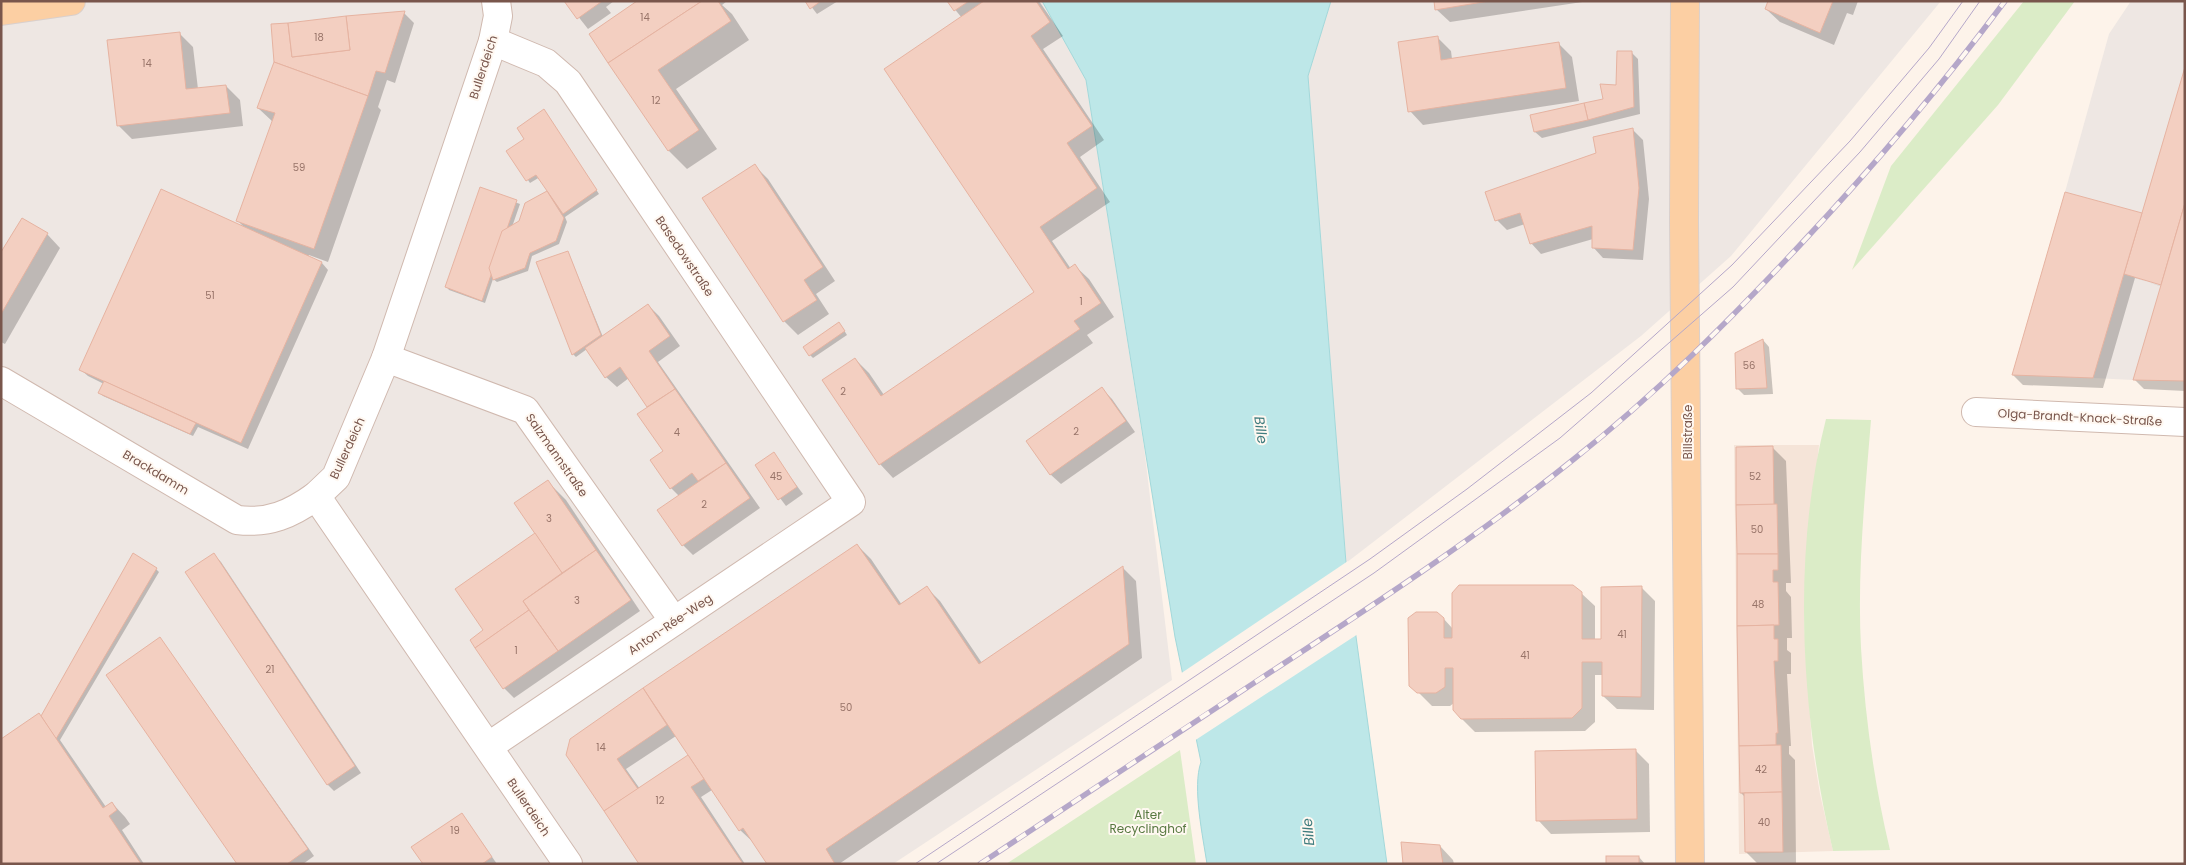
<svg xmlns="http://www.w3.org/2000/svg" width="2186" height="865" font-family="Poppins,sans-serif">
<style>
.residential{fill:#f5e4d8}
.industrial{fill:#eee7e3}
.green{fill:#dbecc7}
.water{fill:#bde7e8;stroke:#a3d8da}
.pier{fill:#fdf3ea}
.shadow{fill:#0003;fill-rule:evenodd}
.building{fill:#f3cfc1;stroke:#e6b3a1}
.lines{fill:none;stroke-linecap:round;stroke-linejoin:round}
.minor-casing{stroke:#d0b9af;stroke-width:30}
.major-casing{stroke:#d9d0cd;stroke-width:30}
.minor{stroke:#fff;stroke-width:28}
.major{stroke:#fccfa3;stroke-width:28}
.tram{stroke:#b5a7c9;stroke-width:1}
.rail-casing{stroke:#b5a7c9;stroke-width:5.5}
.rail{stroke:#fff8f1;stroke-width:4;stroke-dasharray:11;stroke-linecap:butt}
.labels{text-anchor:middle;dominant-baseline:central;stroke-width:4;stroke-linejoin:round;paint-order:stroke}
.number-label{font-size:10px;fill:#987469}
.street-label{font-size:12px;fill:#79564c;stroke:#fff8f1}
.park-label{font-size:12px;fill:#587941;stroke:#fff8f1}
.water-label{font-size:14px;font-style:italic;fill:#3f7c7e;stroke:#fff8f1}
</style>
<rect width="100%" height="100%" fill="#fdf3ea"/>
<path class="residential" d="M1734 445H1819L1807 554 1804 623 1812 745 1820 794 1833 851 1739 854Z"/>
<g class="industrial">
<path d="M1 1H1042L1086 80 1144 447 1172 680 893 864H1Z"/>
<path d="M1331 1H1941L1731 256 1641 336 1346 563 1308 76Z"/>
<path d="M2131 1H2185V203L2133 380 2093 378 2142 213 2065 192 2109 34Z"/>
</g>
<g class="green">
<path d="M2024 1H2075L1998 105 1852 270 1891 166Z"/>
<path d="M1826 419 1871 420C1865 495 1857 572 1861 648 1865 716 1874 783 1890 850L1833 851C1801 717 1791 554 1826 419Z"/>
<path d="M1180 750 1196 864H1006Z"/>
</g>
<path class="water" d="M1042 1H1331L1308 76 1346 563 1387 864H1207C1203 837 1192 787 1201 762L1175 637 1086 80Z"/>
<path class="pier" d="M1348 561 1358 634 1194 741 1180 674Z"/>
<g class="shadow">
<path d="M566 1H614L606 7 611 13 588 29Z"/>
<path d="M639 1H727L722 5 732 14 749 40 676 89 717 149 687 169 668 150Z"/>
<path d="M807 1H838L817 14Z"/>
<path d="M948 1H1039L1063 36 1043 49 1104 140 1080 157 1110 202 1052 241 1071 269 1075 266 1089 279 1114 317 1087 335 1093 343 893 478 880 464 855 359 869 373 884 395 1036 292 962 18Z"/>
<path d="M1435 1H1589L1450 22 1436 9Z"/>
<path d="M1769 1H1858L1853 15 1847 13 1834 45 1780 22 1766 9Z"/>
<path d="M404 13 414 23 395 83 387 80 378 107 381 110 328 262 309 255 308 257 322 263 328 270 248 449 198 427 193 436 103 396 100 393 104 384 88 376 81 370 244 227 237 220 273 122 258 108Z"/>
<path d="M179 33 193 47 198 89 226 86 240 100 243 126 132 139 118 125Z"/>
<path d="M1437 37 1451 51 1452 59 1558 43 1572 57 1579 101 1423 125 1410 111Z"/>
<path d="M1631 52 1638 59 1640 114 1542 138 1535 132 1605 100 1618 86Z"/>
<path d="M2185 71V391L2144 389 2134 379 2161 286 2135 278 2103 388 2023 385 2013 375 2142 214ZM2136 276 2167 285 2166 288 2136 278Z"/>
<path d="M544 110 599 194 565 217 567 222 559 244 532 256 528 271 497 282 493 279 485 303 449 290 446 286 481 189 520 204 512 227 520 222 526 204 549 192 540 177 530 183 508 151 526 139Z"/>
<path d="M1633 130 1643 140 1649 199 1643 260 1603 258 1593 247V239L1541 254 1531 243 1525 224 1507 230 1497 220Z"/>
<path d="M755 166 768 179 835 281 816 294 829 314 798 335 784 321Z"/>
<path d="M47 234 60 248 5 344 1 342V253Z"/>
<path d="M568 252 603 337 648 305 659 316 680 346 658 362 760 508 693 555 683 545 679 496 671 488 665 452 649 407 629 378 617 387 606 377 587 349 576 357 573 354Z"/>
<path d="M842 327 847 335 813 358 810 355Z"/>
<path d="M1763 340 1769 347 1773 394 1744 395 1737 388Z"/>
<path d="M1102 389 1112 399 1135 432 1061 484 1050 474Z"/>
<path d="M1737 448H1773L1786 461 1791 583H1786V591L1791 597 1792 638H1787V650L1791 653V674H1787L1791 746H1789V754L1795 760 1796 864H1758L1746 852 1745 797 1741 793Z"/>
<path d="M773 454 803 494 786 506 756 466Z"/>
<path d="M547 481 566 500 640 611 514 698 504 688Z"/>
<path d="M857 545 871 559 902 605 927 588 940 601 982 663 1123 568 1136 581 1142 658 839 864H769L754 843 740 830 712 790 701 797 745 864H641L567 755 644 689ZM676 736 693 760 640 789 626 769Z"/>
<path d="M214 555 221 562 361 773 334 791 327 784Z"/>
<path d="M156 569 159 572 60 740 106 807 112 803 125 817 130 824 122 830 144 864H1L41 717Z"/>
<path d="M1641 587 1655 601 1654 710 1617 709 1603 696V675H1595V722L1585 731 1475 732 1461 718 1454 703 1450 706H1432L1411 685 1443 618 1453 629 1581 593 1595 606V640H1602Z"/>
<path d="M160 638 314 856 303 864H239Z"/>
<path d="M1635 750 1649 764 1650 832 1551 834 1538 820Z"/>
<path d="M462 814 497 864H424Z"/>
<path d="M1440 846 1453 860 1454 864H1405Z"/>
<path d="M1639 857 1645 864H1607Z"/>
</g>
<g class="building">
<path d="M564 1H601V2L577 19Z"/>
<path d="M637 1H702L608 63 589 34Z"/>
<path d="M702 1H718L731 21 658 70 699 130 668 151 608 63Z"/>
<path d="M805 1H821L810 9Z"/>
<path d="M947 1H969L954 11Z"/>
<path d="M984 1H1036L1050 22 1031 36 1092 126 1067 143 1097 188 1040 227 1068 269 1075 264 1101 303 1074 321 1080 329 879 465 822 380 855 358 881 396 1034 292 884 69Z"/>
<path d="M1434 1H1489L1435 10Z"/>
<path d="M1768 1H1833L1820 33 1765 9Z"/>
<path d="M405 11 385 73 376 71 368 96 274 62 271 24 288 23 292 57 350 50 346 16Z"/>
<path d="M346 16 350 50 292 57 288 23Z"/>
<path d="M180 32 186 89 226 85 230 113 117 126 107 40Z"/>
<path d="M1438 36 1441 60 1559 42 1566 88 1408 112 1398 42Z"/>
<path d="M1617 51H1632L1634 107 1588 120 1584 103 1603 99 1600 84 1616 85Z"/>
<path d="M274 62 368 96 314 249 236 221 275 113 257 108Z"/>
<path d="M2185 67V203L2161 285 2124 274Z"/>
<path d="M1584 103 1588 120 1534 132 1530 115Z"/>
<path d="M544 109 597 190 563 214 536 175 526 181 506 151 524 139 517 128Z"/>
<path d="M1633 128 1639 188 1633 250 1592 248V226L1530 244 1520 213 1495 221 1485 192 1596 153 1593 137Z"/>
<path d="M755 164 823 267 804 280 817 300 783 322 702 198Z"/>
<path d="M480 187 517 200 482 301 445 287Z"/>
<path d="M161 189 322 262 241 443 79 370Z"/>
<path d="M547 191 564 218 556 241 530 253 525 268 493 280 489 268 502 231 519 221 525 203Z"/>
<path d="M2065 192 2142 213 2093 378 2012 375Z"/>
<path d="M2185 203V381L2133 380 2161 285Z"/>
<path d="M22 218 48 233 1 314V252Z"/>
<path d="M568 251 601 335 572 355 536 262Z"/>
<path d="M648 304 670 336 649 351 675 389 647 407 620 367 605 378 585 348Z"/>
<path d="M839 322 845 331 809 356 803 347Z"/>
<path d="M1763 339 1767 388 1736 389 1735 353Z"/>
<path d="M104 381 196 423 190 434 98 393Z"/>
<path d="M1102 387 1126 421 1050 475 1026 441Z"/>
<path d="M675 389 726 463 698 481 692 473 670 489 650 460 663 451 637 414Z"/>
<path d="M1773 446 1774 505H1736V447Z"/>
<path d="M774 452 797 487 778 500 755 465Z"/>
<path d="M726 463 750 498 682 546 657 510Z"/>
<path d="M548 480 596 550 562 573 514 503Z"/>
<path d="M1777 504 1778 554H1737L1736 505Z"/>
<path d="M535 533 562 573 523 601 529 610 475 648 470 640 483 630 455 589Z"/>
<path d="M857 544 899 605 927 586 979 664 1123 566 1129 644 826 849 835 864H767L743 828 739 831 643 688Z"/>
<path d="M596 550 631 600 558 651 523 601Z"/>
<path d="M133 553 157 568 56 739 41 716Z"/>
<path d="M214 553 355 766 327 785 185 572Z"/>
<path d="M1737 554H1778V570H1773V582H1778L1779 625 1737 626Z"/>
<path d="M1459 585H1573L1582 592V639H1601V587L1642 586 1641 697 1602 696V662H1582V708L1572 718 1461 719 1453 710V668H1445V687L1436 693H1417L1409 686 1408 618 1416 612H1437L1444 618V638H1452V593Z"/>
<path d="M529 610 558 651 503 689 475 648Z"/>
<path d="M1774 625V639H1778V661H1774L1778 733H1776V745L1739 746 1737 626Z"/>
<path d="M160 637 308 849 287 864H237L106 675Z"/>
<path d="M643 688 667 725 617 759 638 789 604 811 566 755 570 739Z"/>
<path d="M39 713 103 808 112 802 117 810 109 816 141 864H1V739Z"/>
<path d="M1781 745 1782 792 1740 793 1739 746Z"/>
<path d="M1636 749 1637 819 1536 821 1535 751Z"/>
<path d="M688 755 704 779 691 787 743 864H639L604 811Z"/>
<path d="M1782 792 1783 852H1745L1744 793Z"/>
<path d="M462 813 492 857 482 864H423L411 847Z"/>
<path d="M1401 842 1440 845 1443 864H1403Z"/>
<rect x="1606" y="856" width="33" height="8"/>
</g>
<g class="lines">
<g class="minor-casing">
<g id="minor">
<path d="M496 1 498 16 493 41 386 358 336 477 316 496 568 864"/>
<path d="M386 358 525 410 674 621"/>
<path d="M1 381 237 520C269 524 291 514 316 496"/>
<path d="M1976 412 2185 422"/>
<path d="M489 746 851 502 568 82 546 63 493 41"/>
</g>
</g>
<g class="major-casing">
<g id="major">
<path d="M1685 1 1684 221 1690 864"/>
<path d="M1 11 71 1"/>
</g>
</g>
<use href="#minor" class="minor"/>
<use href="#major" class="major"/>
<g class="tram">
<path d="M915 864 1370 559 1467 489 1591 393 1732 265 1850 141 1929 48 1963 1"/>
<path d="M936 864 1374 573 1560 438 1733 287 1860 152 1939 59 1980 1"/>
</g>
<g class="rail-casing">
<path id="rail" d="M980 864C1074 802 1168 739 1263 677 1369 608 1475 539 1574 459 1656 394 1729 321 1800 245 1873 167 1941 87 2005 1"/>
</g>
<use href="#rail" class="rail"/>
</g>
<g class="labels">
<g class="number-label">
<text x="645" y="17">14</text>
<text x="319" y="37">18</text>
<text x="147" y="63">14</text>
<text x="656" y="100">12</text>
<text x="299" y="167">59</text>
<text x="210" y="295">51</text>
<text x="1081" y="301">1</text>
<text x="1749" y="365">56</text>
<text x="843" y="391">2</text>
<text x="1076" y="431">2</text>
<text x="677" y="432">4</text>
<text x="776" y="476">45</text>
<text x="1755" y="476">52</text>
<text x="704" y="504">2</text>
<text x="549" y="518">3</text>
<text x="1757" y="529">50</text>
<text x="577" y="600">3</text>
<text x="1758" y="604">48</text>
<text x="1622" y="634">41</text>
<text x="516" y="650">1</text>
<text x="1525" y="655">41</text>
<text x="270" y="669">21</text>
<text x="846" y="707">50</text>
<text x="601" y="747">14</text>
<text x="1761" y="769">42</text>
<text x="660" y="800">12</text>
<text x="1764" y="822">40</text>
<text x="455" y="830">19</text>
</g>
<g class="street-label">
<text transform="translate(483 67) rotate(-72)">Bullerdeich</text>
<text transform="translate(685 256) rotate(56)">Basedowstraße</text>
<text transform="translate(2080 417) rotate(3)">Olga-Brandt-Knack-Straße</text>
<text transform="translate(1687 432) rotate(-90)">Billstraße</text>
<text transform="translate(347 448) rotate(-65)">Bullerdeich</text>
<text transform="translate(557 455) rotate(55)">Salzmannstraße</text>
<text transform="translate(156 472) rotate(31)">Brackdamm</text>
<text transform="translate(670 624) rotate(-34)">Anton-Rée-Weg</text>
<text transform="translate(529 807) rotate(56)">Bullerdeich</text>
</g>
<g class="park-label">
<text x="1148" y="814">Alter<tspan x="1148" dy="14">Recyclinghof</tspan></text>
</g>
<g class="water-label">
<text transform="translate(1261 430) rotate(82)">Bille</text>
<text transform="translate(1308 832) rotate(-95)">Bille</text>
</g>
</g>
<rect width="2186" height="865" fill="none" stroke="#79564c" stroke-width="5"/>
</svg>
